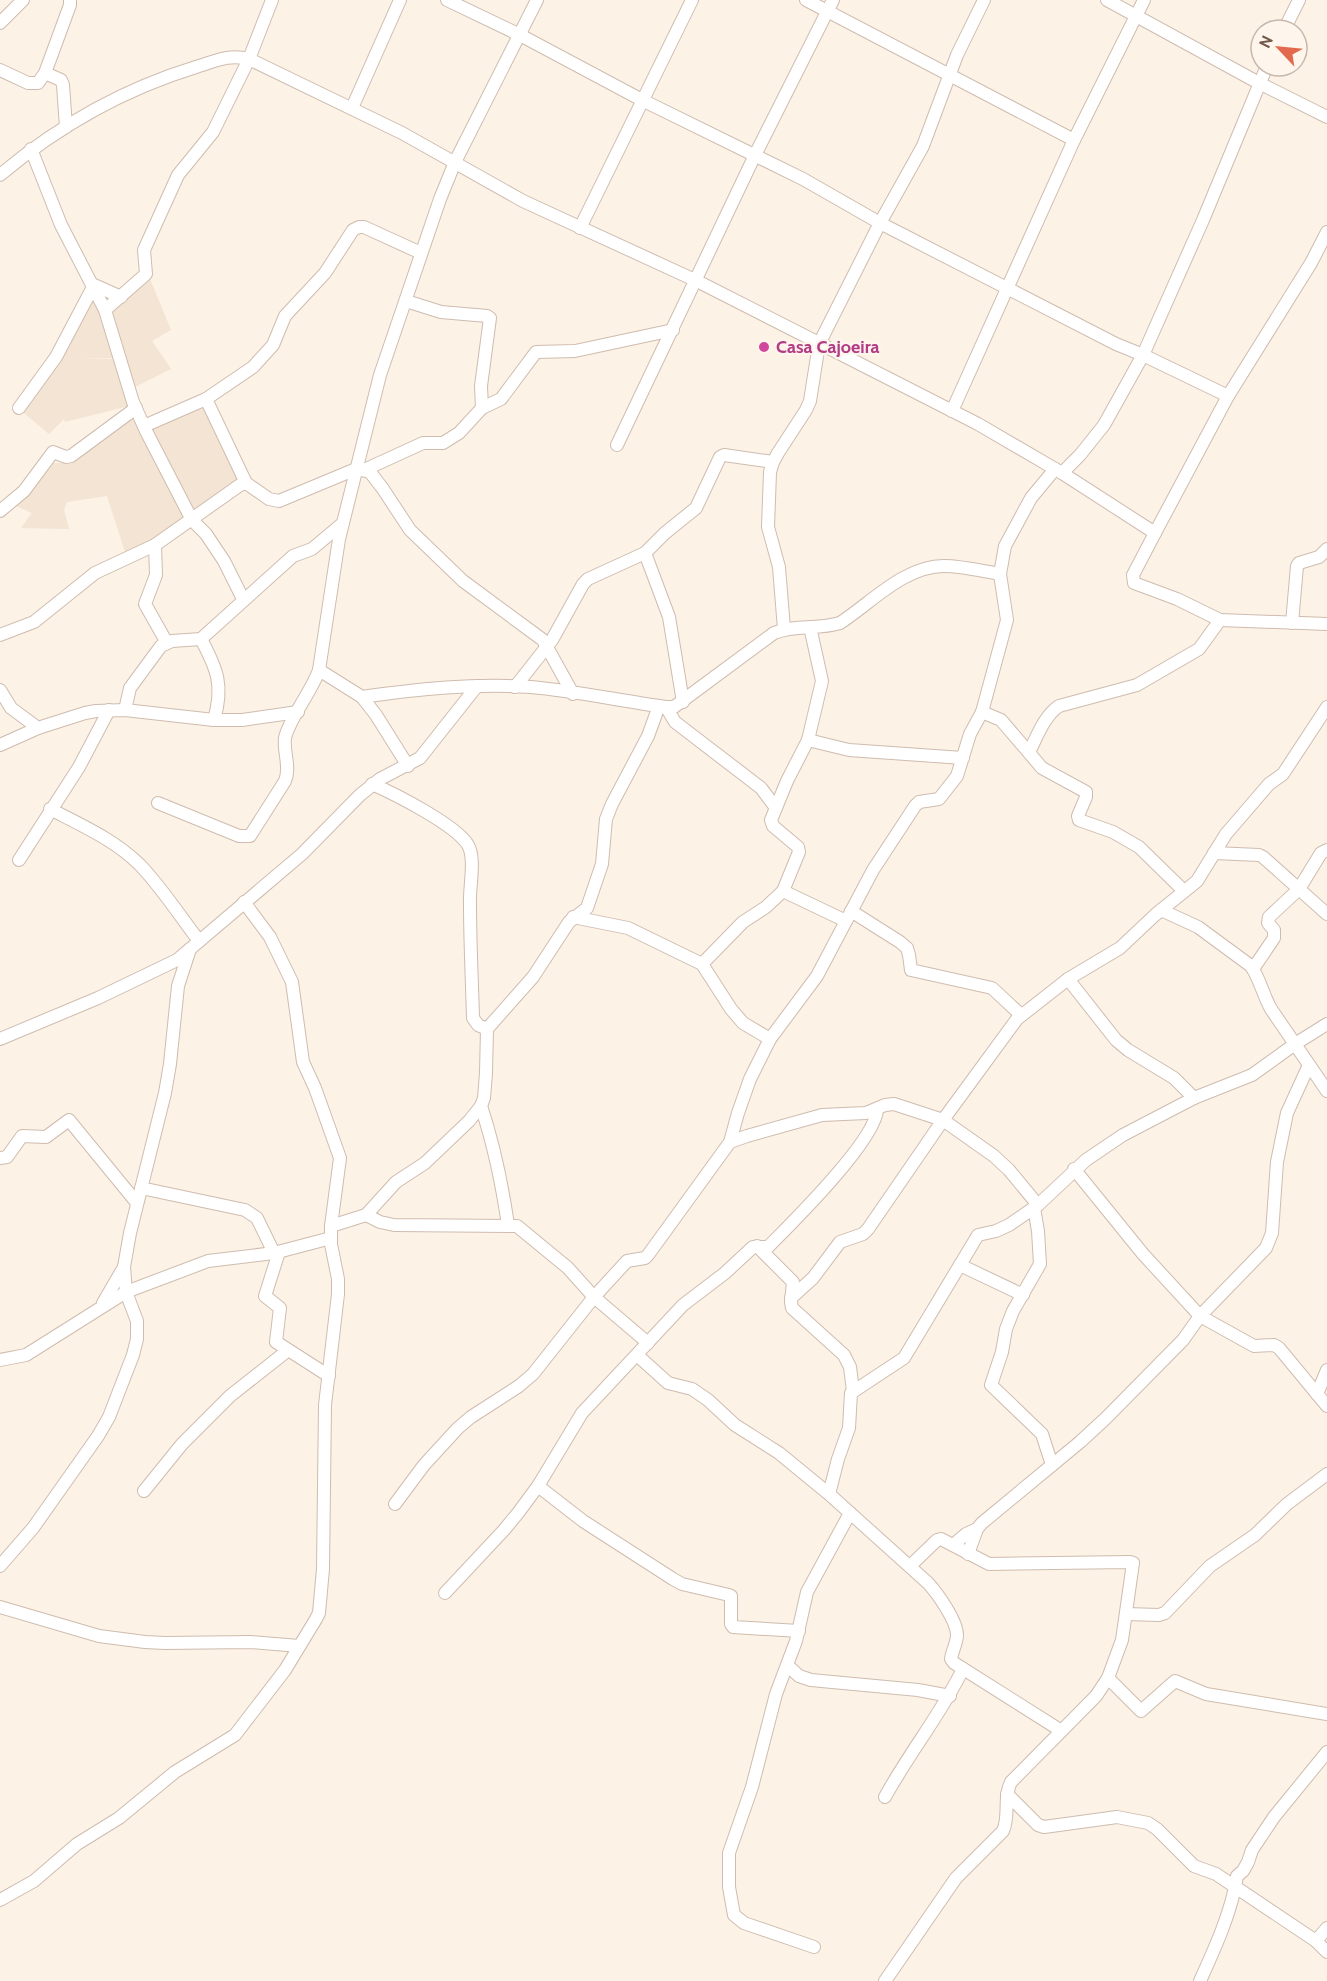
<svg xmlns="http://www.w3.org/2000/svg" width="1327" height="1981" font-family="Cabin,sans-serif">
<style>
.residential{fill:#f3e4d4}
.lines{fill:none;stroke-linecap:round;stroke-linejoin:round}
.minor-casing{stroke:#cfbcaf;stroke-width:14}
.minor{stroke:#fff;stroke-width:12}
.hotel-dot{fill:#d1479c;stroke:#fef6ec;stroke-width:2}
.labels{text-anchor:middle;dominant-baseline:central;stroke-width:4.5;stroke-linejoin:round;paint-order:stroke}
.hotel-label{font-size:18px;font-weight:bold;fill:#b23c85;stroke:#fef6ec;text-anchor:start}
</style>
<rect width="100%" height="100%" fill="#fcf2e6"/>
<g class="residential">
<path d="M150 279 171 330 152 341 171 369 133 388 115 358 81 359H115L129 406 65 422 64 419 49 434 19 409 94 292 103 313Z"/>
<path d="M205 401 242 482 191 516 147 428Z"/>
<path d="M134 414 187 518 126 555 107 496 67 502 64 510 69 529 21 528 32 513 16 506 54 463H69Z"/>
</g>
<g class="lines">
<g class="minor-casing">
<g id="minor">
<path d="M447 0 520 35 642 100 803 179 880 223 1116 344 1143 355 1228 396"/>
<path d="M806 0 1074 140"/>
<path d="M1107 0 1259 83 1327 117"/>
<path d="M0 23 23 0"/>
<path d="M1284 30 1299 0"/>
<path d="M0 70 28 83H38L45 73 70 5V0"/>
<path d="M45 73 61 80 63 85 66 127"/>
<path d="M352 108 400 0"/>
<path d="M31 149 61 225 105 310 133 402 146 431 192 520 206 534 224 561 243 599"/>
<path d="M0 175C57 127 124 89 196 67 216 61 228 54 249 59L402 133 523 201 697 281 978 424 1062 473 1155 533 1228 396 1311 263 1327 232"/>
<path d="M580 228 692 0"/>
<path d="M406 301 441 312 487 316 490 318 481 386 482 408"/>
<path d="M105 310 146 274 144 250 178 175 213 132 249 59 272 0"/>
<path d="M206 399 246 483"/>
<path d="M19 408 56 357 94 285 121 297"/>
<path d="M952 411 1074 140 1144 0"/>
<path d="M144 426 206 399 253 367 273 345 285 316 325 273 353 230 359 227H364L421 253"/>
<path d="M617 445 755 155 833 0"/>
<path d="M1055 469 1031 498 1005 546 1000 574 1007 620 982 712 1001 720 1042 768 1086 792V797L1078 816 1079 820 1113 832 1139 847 1184 891"/>
<path d="M364 470 423 443H443L459 433 482 408 501 399 536 352 575 351 673 330"/>
<path d="M1062 473 1080 455 1104 425 1143 355 1203 220 1267 66"/>
<path d="M0 511 24 491 53 452 66 457 71 456 136 408"/>
<path d="M1155 533 1133 575 1134 583 1177 599 1220 620 1327 624"/>
<path d="M155 545 156 575 145 604 167 643"/>
<path d="M645 553 669 617 683 702"/>
<path d="M1292 623 1297 566 1299 563 1319 557 1327 549"/>
<path d="M784 629 779 567 768 527 770 472 773 462 778 453 806 410 810 401 819 344 880 223 923 146 957 55 984 0"/>
<path d="M0 635 34 622 95 573 155 545 240 485 246 483 269 499 279 501 356 469 370 472 383 489 410 530 463 581 543 640 573 694"/>
<path d="M201 639C217 669 224 685 214 720"/>
<path d="M319 670 362 697C418 689 474 683 531 687 576 691 621 701 666 707H674L774 633C795 624 818 630 840 623 871 603 904 566 944 566 962 566 982 571 1000 574"/>
<path d="M515 687 552 640 583 584 588 579 645 553 665 533 696 508 720 457 724 455 773 462"/>
<path d="M0 690 11 708 38 728"/>
<path d="M362 697 376 715 408 766"/>
<path d="M666 707 675 722 761 788 776 808"/>
<path d="M125 710 130 688 161 646 172 641 201 639 293 556 312 549 343 523"/>
<path d="M808 740 849 750 963 758"/>
<path d="M0 745 38 728 85 713 96 711 125 710 214 720H242L298 712"/>
<path d="M1029 752C1037 737 1044 716 1059 706L1137 685 1199 649 1220 620"/>
<path d="M372 784C395 794 456 825 468 845 476 859 469 888 470 904 470 942 472 980 473 1018L478 1025 487 1029"/>
<path d="M158 803 239 836H250L285 781C291 767 283 752 285 738 289 719 312 691 319 670L339 539 380 375 440 199 455 162 537 0"/>
<path d="M50 809C81 825 115 840 140 865 162 888 180 916 199 941"/>
<path d="M1214 853 1259 855 1263 857 1327 914"/>
<path d="M19 860 79 767 109 710"/>
<path d="M783 891 846 921"/>
<path d="M1161 910 1198 927 1251 966C1260 979 1263 995 1271 1009L1327 1091"/>
<path d="M851 911 900 942 907 948 909 955 911 970 992 988 1021 1015"/>
<path d="M573 917 628 928 702 964 731 1009 743 1023 770 1039"/>
<path d="M702 964 743 922 766 907 783 891 799 852 798 847 773 826 771 820 787 781 808 740 822 681 810 627"/>
<path d="M1253 969 1274 938V930L1268 923 1269 917 1299 889 1321 853 1327 850"/>
<path d="M1068 979 1116 1040 1128 1050 1174 1078 1194 1098"/>
<path d="M0 1039 98 998 177 960 302 854 360 795 380 779 420 758 477 686"/>
<path d="M481 1106C494 1145 502 1184 508 1225"/>
<path d="M730 1142 747 1136 822 1115 866 1113 885 1105 894 1104 943 1120 994 1156 1009 1170 1038 1205"/>
<path d="M0 1158 7 1157 22 1136 46 1137 69 1120 137 1203"/>
<path d="M1074 1169 1143 1254 1200 1316 1254 1346 1274 1345 1279 1348 1327 1406"/>
<path d="M141 1188 245 1210 257 1218 274 1253"/>
<path d="M1034 1208 1038 1231 1040 1264 1013 1311 1006 1329 1002 1352 991 1385 1042 1434 1052 1465"/>
<path d="M366 1215 380 1222 394 1225 517 1226 568 1268 594 1297 648 1343"/>
<path d="M331 1226 366 1215 396 1182 425 1163 469 1121 481 1106 484 1098 486 1073 487 1029 533 977 569 922 587 908 602 864 606 819 612 804 648 736 659 706"/>
<path d="M757 1246 793 1282 791 1302 792 1308 844 1355 850 1367 853 1391"/>
<path d="M279 1252 265 1296 280 1308 276 1342 329 1376"/>
<path d="M960 1265 1023 1295"/>
<path d="M791 1298 813 1278 840 1242 863 1234 868 1229 943 1120 1017 1019 1068 979 1120 948 1155 915 1197 881 1226 834 1269 784 1283 774 1327 707"/>
<path d="M103 1303 124 1267"/>
<path d="M637 1355 668 1383 692 1389 708 1400 735 1425 779 1453 829 1494 928 1583C938 1594 957 1621 957 1635 957 1643 952 1651 951 1659L954 1663 1060 1730"/>
<path d="M0 1360 26 1355 126 1292 208 1261 274 1253 331 1238"/>
<path d="M1317 1394 1327 1370"/>
<path d="M538 1486 583 1521 673 1579 682 1584 729 1595 731 1596V1624L733 1627 799 1631"/>
<path d="M144 1491 182 1444 230 1396 287 1351"/>
<path d="M829 1494 838 1459 849 1428 851 1393 904 1358 978 1235 996 1231 1009 1225 1038 1205 1086 1160 1123 1135 1194 1098 1252 1075 1295 1044 1327 1024"/>
<path d="M395 1504 424 1465 458 1428 471 1417 519 1386 533 1374 594 1297 627 1261 645 1258 648 1255 730 1142 738 1113 750 1079 770 1039 817 976 873 870 915 806 919 802 939 799 957 776 970 734 982 712"/>
<path d="M953 1545 966 1534 977 1529"/>
<path d="M968 1554 977 1529 982 1523 1080 1442 1106 1418 1183 1340 1200 1316 1266 1248 1272 1233 1277 1162 1287 1113 1309 1065"/>
<path d="M0 1566 33 1528 98 1436 109 1417 133 1355 137 1339V1321L126 1292 124 1267 130 1233 165 1093 170 1064 178 986 190 949"/>
<path d="M445 1593 504 1530 518 1513 538 1486 582 1413 683 1305 725 1273 753 1247H768C791 1224 877 1139 877 1109"/>
<path d="M0 1607 99 1636 145 1642 165 1643 250 1642 299 1646"/>
<path d="M1126 1614 1159 1615 1165 1613 1210 1566 1255 1535 1287 1504 1327 1474"/>
<path d="M788 1666 799 1676 811 1680 918 1690 950 1696"/>
<path d="M1108 1678 1141 1711 1175 1681 1206 1694 1327 1714"/>
<path d="M1007 1794 1038 1825 1044 1827 1117 1817 1148 1823 1157 1829 1194 1866 1216 1874 1316 1941 1327 1952"/>
<path d="M885 1797C909 1753 941 1714 963 1669"/>
<path d="M0 1900 34 1881 77 1844 119 1818 175 1772 235 1735 285 1670 316 1619 319 1613 323 1569 325 1405 338 1294V1279L331 1244V1226L340 1158 315 1088 303 1062 292 982 270 937 244 902"/>
<path d="M1316 1941 1327 1928"/>
<path d="M814 1947 744 1923 734 1915 729 1887V1853L752 1787 776 1694 796 1641 807 1592 850 1513"/>
<path d="M885 1981 956 1878 1003 1831C1010 1816 1003 1797 1011 1782L1096 1696 1108 1678 1122 1640 1133 1563 1130 1562 989 1564 941 1539 937 1540 910 1566"/>
<path d="M1200 1981C1215 1948 1232 1911 1237 1876L1243 1871 1248 1862 1252 1850 1274 1817 1327 1752"/>
</g>
</g>
<use href="#minor" class="minor"/>
</g>
<circle class="hotel-dot" cx="764" cy="347" r="6"/>
<g class="labels">
<g class="hotel-label">
<text x="776" y="347">Casa Cajoeira</text>
</g>
</g>
<g transform="translate(1279 48) rotate(296)"><circle r="28" fill="#fef6ec" stroke="#c7b7ac" stroke-width="1.5"/>
<path d="M0-4.5L10 22L0 15L-10 22Z" fill="#e2694e"/>
<text y="-9" font-size="16" font-weight="bold" text-anchor="middle" fill="#74584b">N</text>
</g>
</svg>
